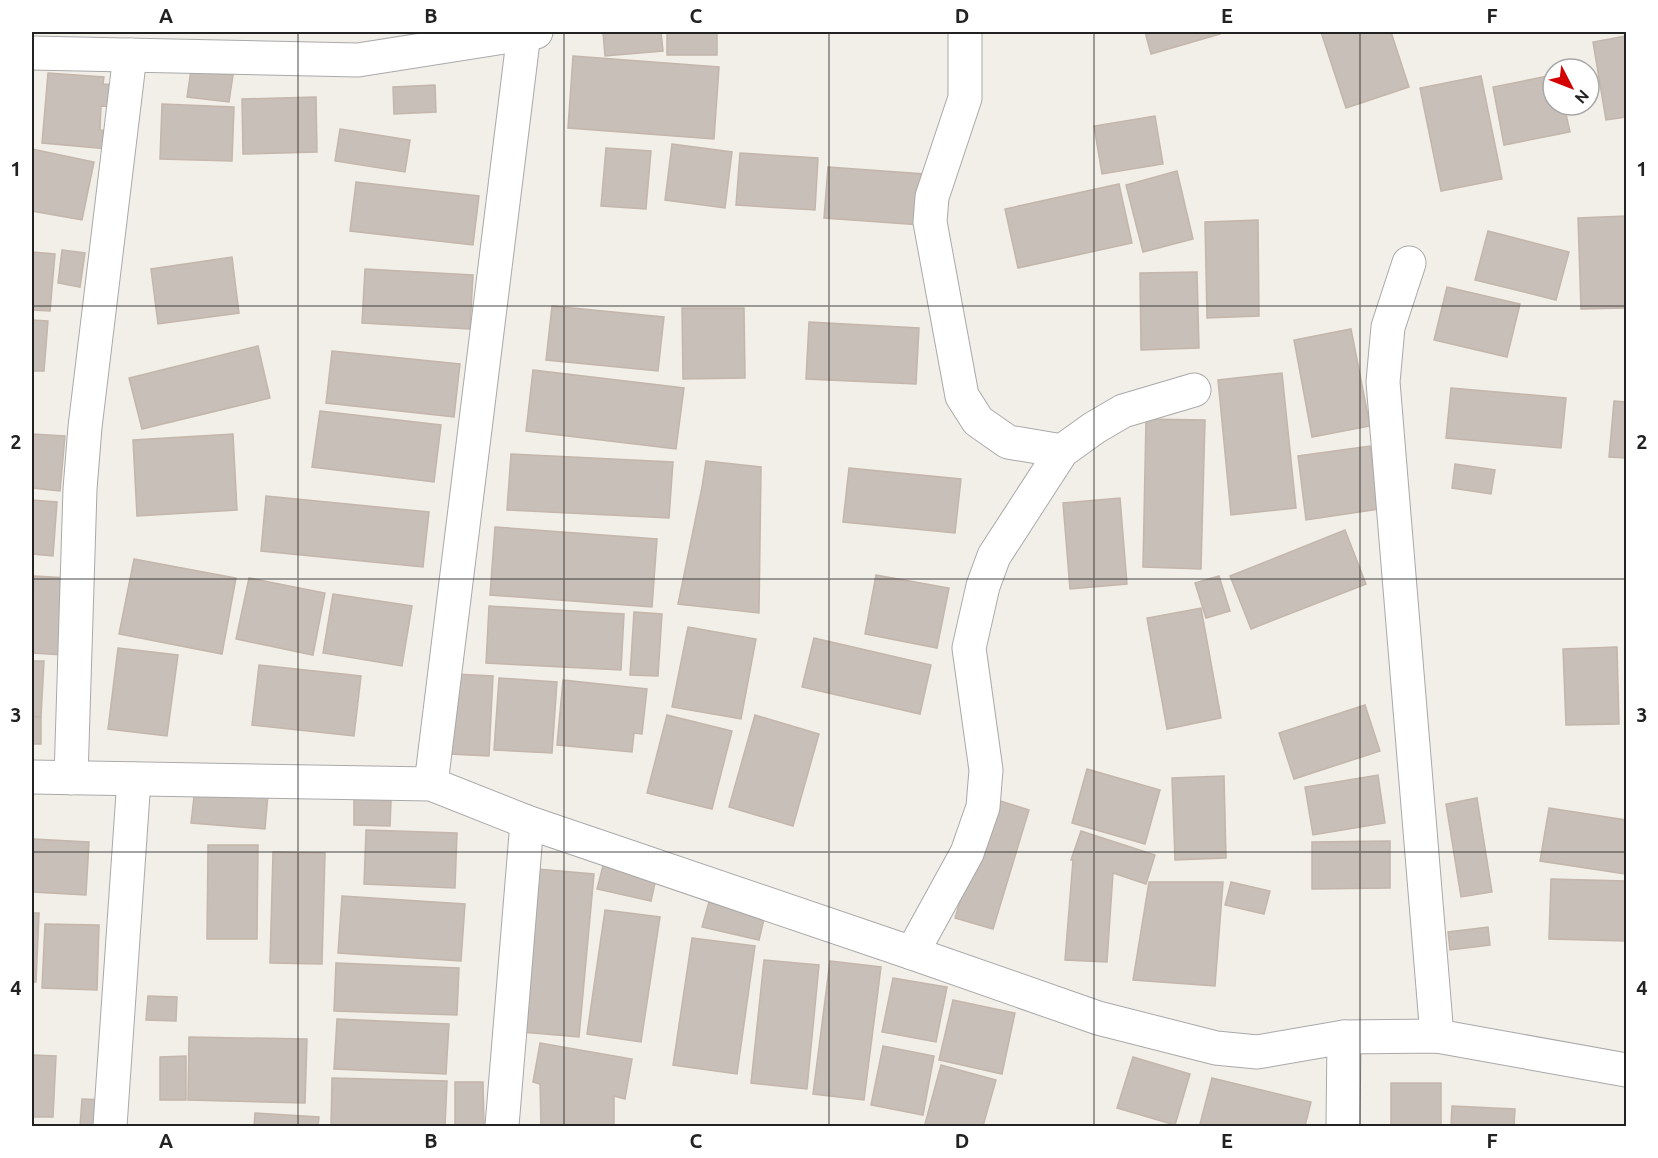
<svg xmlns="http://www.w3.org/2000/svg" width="1658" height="1158" font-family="Ubuntu,sans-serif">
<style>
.building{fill:#c7bfb8;stroke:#c4b6ab;stroke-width:1.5}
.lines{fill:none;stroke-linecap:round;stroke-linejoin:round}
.minor-casing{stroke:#a9a9a9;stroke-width:35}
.minor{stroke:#fff;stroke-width:33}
.grid{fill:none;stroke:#222;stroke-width:1.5;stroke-opacity:0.55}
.neatline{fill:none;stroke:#222;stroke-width:2}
.grid-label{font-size:20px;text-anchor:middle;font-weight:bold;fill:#222}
</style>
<rect width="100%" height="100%" fill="#f2efe9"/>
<g class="building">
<path d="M615 32H661L663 51 605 56 603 33Z"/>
<rect x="667" y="32" width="50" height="23"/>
<path d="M1145 32H1219L1220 34 1151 54Z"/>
<path d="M1321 32H1391L1409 87 1346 108Z"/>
<path d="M1626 36V117L1606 120 1593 42Z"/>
<path d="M573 56 719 67 714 139 568 128Z"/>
<path d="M191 70 233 75 229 102 187 97Z"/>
<path d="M48 73 104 77 103 84 116 85 115 107 101 106 100 130 110 131 108 149 42 143Z"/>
<path d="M1553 75V105H1564L1570 132 1504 145 1493 87Z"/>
<path d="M1481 76 1502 179 1441 191 1420 88Z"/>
<path d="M435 85 436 112 394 114 393 87Z"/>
<path d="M316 97 317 152 243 154 242 99Z"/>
<path d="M162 104 234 107 232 161 160 159Z"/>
<path d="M1155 116 1163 164 1102 174 1094 126Z"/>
<path d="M340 129 410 140 405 172 335 161Z"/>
<path d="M672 144 732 152 725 208 665 200Z"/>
<path d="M606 148 651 151 646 209 601 206Z"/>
<path d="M32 149 94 162 82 220 32 211Z"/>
<path d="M740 153 818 158 815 210 736 205Z"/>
<path d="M828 167 925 174 921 225 824 218Z"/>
<path d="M1177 171 1193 239 1143 252 1126 185Z"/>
<path d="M356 182 479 196 473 245 350 231Z"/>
<path d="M1119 184 1132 243 1018 268 1005 209Z"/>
<path d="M1626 216V308L1581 309 1578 218Z"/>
<path d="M1258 220 1259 316 1207 318 1205 222Z"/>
<path d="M1488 231 1569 252 1556 300 1475 280Z"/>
<path d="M62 250 85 253 80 287 58 283Z"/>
<path d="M32 252 55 254 50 311 32 310Z"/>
<path d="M232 257 239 313 158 324 151 269Z"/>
<path d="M365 269 473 275 470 329 362 323Z"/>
<path d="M1197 272 1199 348 1141 350 1140 273Z"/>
<path d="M1447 287 1520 304 1507 357 1434 340Z"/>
<path d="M552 306 664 317 658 371 546 360Z"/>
<path d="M682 308H744L745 378 683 379Z"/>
<path d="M32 320 48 321 44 371H32Z"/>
<path d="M809 322 919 328 916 384 806 379Z"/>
<path d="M1351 329 1370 426 1312 437 1294 340Z"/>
<path d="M258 346 270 398 142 429 129 378Z"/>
<path d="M332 351 460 364 454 417 326 403Z"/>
<path d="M533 370 684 388 676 449 526 431Z"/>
<path d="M1282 373 1296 508 1231 515 1218 380Z"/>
<path d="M1451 388 1566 398 1561 448 1446 438Z"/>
<path d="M1614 401 1626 402V458L1609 457Z"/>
<path d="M320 411 441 425 434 482 312 467Z"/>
<path d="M1146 419 1205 420 1201 569 1143 567Z"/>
<path d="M32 434 65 436 60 491 32 488Z"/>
<path d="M233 434 237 510 137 516 133 440Z"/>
<path d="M1370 446 1379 509 1306 520 1298 456Z"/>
<path d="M511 454 673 462 669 518 507 510Z"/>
<path d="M706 461 761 467 759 613 678 604 702 487Z"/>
<path d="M1455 464 1495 470 1491 494 1452 488Z"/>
<path d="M849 468 961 479 955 533 843 522Z"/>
<path d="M266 496 429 512 423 567 261 551Z"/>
<path d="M1120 498 1127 584 1070 589 1063 503Z"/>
<path d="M32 500 57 502 53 556 32 554Z"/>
<path d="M495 527 657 539 652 607 490 595Z"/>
<path d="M1345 530 1366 584 1251 629 1230 576Z"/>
<path d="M134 559 236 578 222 654 119 634Z"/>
<path d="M876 575 949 588 937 648 865 634Z"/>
<path d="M34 576 69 578 64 655 32 653V614Z"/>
<path d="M1219 576 1230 611 1206 618 1195 583Z"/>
<path d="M249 578 325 593 313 655 236 639Z"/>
<path d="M333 594 412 606 402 666 323 653Z"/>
<path d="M489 606 624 614 621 670 486 663Z"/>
<path d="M1201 608 1221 718 1167 729 1147 618Z"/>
<path d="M634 612 662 614 658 676 630 675Z"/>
<path d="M688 627 756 639 741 719 672 707Z"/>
<path d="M814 638 931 665 920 714 802 687Z"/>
<path d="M1617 647 1619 724 1566 725 1563 649Z"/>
<path d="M118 648 178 655 167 736 108 729Z"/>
<path d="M32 661H44L41 717 32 716Z"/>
<path d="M259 665 361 676 354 736 252 725Z"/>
<path d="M454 674 493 676 489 756 449 754Z"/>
<path d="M499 678 557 682 552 753 494 750Z"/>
<path d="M563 680 647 689 642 734 634 733 632 752 557 745Z"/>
<path d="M1365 705 1380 751 1294 779 1279 733Z"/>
<path d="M667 715 732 731 712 809 647 793Z"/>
<path d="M755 715 819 734 793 826 729 807Z"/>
<rect x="32" y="717" width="9" height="27"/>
<path d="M1087 769 1160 790 1145 844 1072 823Z"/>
<path d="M1378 775 1385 823 1313 835 1305 787Z"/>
<path d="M1224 776 1226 858 1175 860 1172 778Z"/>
<path d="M195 788 268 794 265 829 191 823Z"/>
<path d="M991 798 1029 810 993 929 955 918Z"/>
<path d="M1477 798 1492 892 1461 897 1446 804Z"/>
<path d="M354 799 391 801 390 826 354 825Z"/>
<path d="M1549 808 1626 820V864L1625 874 1540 861Z"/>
<path d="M366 830 457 833 455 888 364 884Z"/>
<path d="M1081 831 1155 855 1146 884 1113 873 1107 962 1065 960 1073 860H1071Z"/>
<path d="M33 839 89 842 86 895 32 892Z"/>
<path d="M1390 841V888L1312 889V842Z"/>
<path d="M208 845H258L257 939H207Z"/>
<path d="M273 852 325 853 322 964 270 963Z"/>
<path d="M604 862 657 874 651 901 597 889Z"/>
<path d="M537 869 594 874 579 1037 522 1032Z"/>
<path d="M1551 879 1626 881V941L1549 939Z"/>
<path d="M1149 882H1223L1215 986 1133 980Z"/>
<path d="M1231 882 1270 891 1264 914 1225 905Z"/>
<path d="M342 896 465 904 461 961 338 953Z"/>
<path d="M709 902 765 915 759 940 702 927Z"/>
<path d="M605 910 660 917 641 1042 587 1034Z"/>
<path d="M32 913H39L36 982H32Z"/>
<path d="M45 924 99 925 97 990 42 988Z"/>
<path d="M1488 927 1490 945 1450 950 1448 932Z"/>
<path d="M692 938 755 946 737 1074 673 1065Z"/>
<path d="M764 960 819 965 807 1089 751 1083Z"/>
<path d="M830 961 881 967 864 1100 813 1094Z"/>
<path d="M336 963 459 968 457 1015 334 1011Z"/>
<path d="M893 978 947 987 936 1042 882 1032Z"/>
<path d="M148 996 177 997 176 1021 146 1020Z"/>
<path d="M953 1000 1015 1013 1002 1074 939 1060Z"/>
<path d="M337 1019 449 1024 446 1074 334 1069Z"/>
<path d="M189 1037 307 1039 305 1103 188 1100Z"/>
<path d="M540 1043 632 1059 625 1099 614 1096V1126H541L540 1084 533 1082Z"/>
<path d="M883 1046 934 1056 923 1115 871 1105Z"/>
<path d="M32 1055 56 1056 53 1117H32Z"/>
<path d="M186 1056V1100H160V1057Z"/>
<path d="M1133 1057 1190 1074 1175 1125 1117 1108Z"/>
<path d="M941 1065 996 1080 983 1126H935L925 1124Z"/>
<path d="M332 1078 447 1081 445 1126H331Z"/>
<path d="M1212 1078 1311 1102 1305 1126H1208L1200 1124Z"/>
<path d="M455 1082H483L484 1126H455Z"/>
<rect x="1391" y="1083" width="50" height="43"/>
<path d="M82 1099 105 1100 104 1126H80Z"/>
<path d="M1452 1106 1515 1109 1514 1126H1451Z"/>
<path d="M255 1113 319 1117 318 1126H254Z"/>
</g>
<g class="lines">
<g class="minor-casing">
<g id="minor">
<path d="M965 32V98L932 197 930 222 962 396 978 421 1008 442 1062 451"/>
<path d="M32 53 358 60 536 32"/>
<path d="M1409 263 1388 327 1383 382 1437 1036"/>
<path d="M32 777 431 784 527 822 912 953 1098 1018 1216 1048 1257 1052 1344 1037 1437 1036 1626 1070"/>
<path d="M71 778 80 489 85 427 130 55"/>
<path d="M431 784 524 33"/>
<path d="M912 953 967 853 983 807 986 770 969 648 983 586 994 556 1062 451 1094 428 1123 411 1194 390"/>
<path d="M110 1126 134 779"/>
<path d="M502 1126 527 822"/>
<path d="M1343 1126 1344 1037"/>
</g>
</g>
<use href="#minor" class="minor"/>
</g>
<path class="grid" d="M298 32V1126M564 32V1126M829 32V1126M1094 32V1126M1360 32V1126M32 306H1626M32 579H1626M32 852H1626"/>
<rect width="1658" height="1158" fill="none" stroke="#ffffff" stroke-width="66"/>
<g transform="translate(1571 87) rotate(132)"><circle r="28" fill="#ffffff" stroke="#a7a7a7" stroke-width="1.5"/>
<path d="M0-4.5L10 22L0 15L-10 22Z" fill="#d40000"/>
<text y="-9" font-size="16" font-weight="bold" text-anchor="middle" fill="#222222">N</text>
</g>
<rect x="33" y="33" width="1592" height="1092" class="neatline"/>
<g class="grid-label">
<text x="166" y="23">A</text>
<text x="431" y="23">B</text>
<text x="696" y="23">C</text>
<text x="962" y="23">D</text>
<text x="1227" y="23">E</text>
<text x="1492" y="23">F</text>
<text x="16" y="176">1</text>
<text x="1642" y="176">1</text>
<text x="16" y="449">2</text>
<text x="1642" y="449">2</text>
<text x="16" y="722">3</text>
<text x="1642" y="722">3</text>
<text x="16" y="995">4</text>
<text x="1642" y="995">4</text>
<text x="166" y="1148">A</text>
<text x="431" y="1148">B</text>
<text x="696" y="1148">C</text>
<text x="962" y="1148">D</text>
<text x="1227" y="1148">E</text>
<text x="1492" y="1148">F</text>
</g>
</svg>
